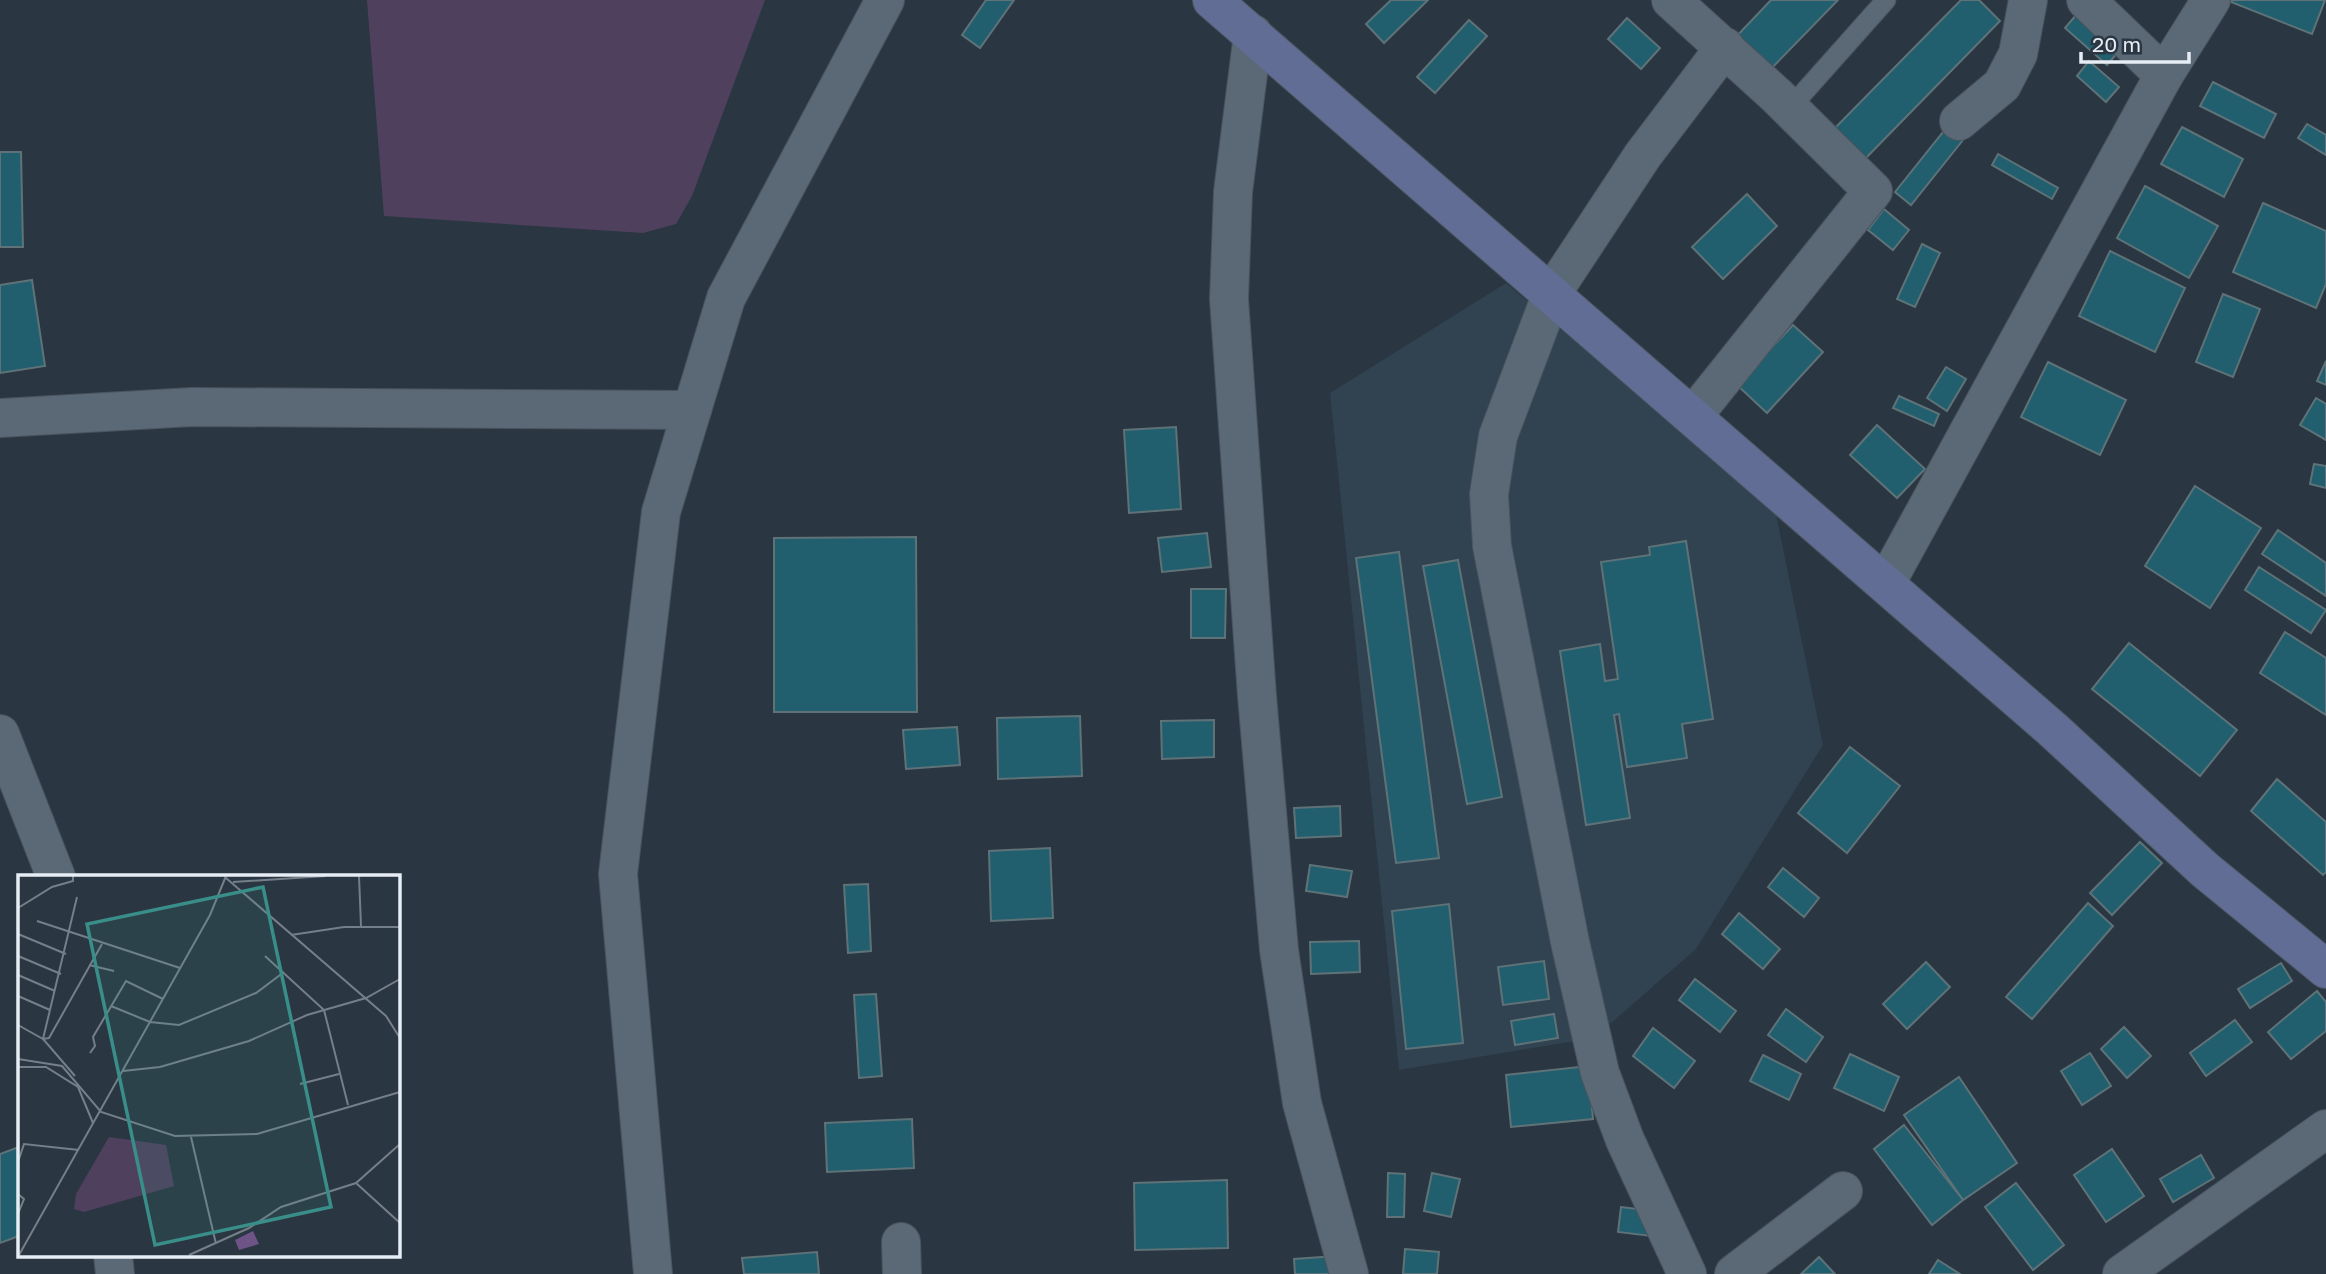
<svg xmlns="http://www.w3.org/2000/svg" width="2326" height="1274" font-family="'Golos Text',sans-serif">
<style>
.built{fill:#314251}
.green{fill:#4f405e}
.building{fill:#215f6e;stroke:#5e7278;stroke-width:2}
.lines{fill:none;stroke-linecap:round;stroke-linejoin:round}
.service-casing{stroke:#49535d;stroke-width:21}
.minor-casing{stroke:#49535d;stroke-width:40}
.tertiary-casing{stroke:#49535d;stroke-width:40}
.secondary-casing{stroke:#49535d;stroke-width:40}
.service{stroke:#5b6875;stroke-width:19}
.minor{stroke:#5b6875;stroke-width:38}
.tertiary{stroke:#5b6875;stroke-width:38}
.secondary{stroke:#616d94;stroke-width:38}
.inset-road{fill:none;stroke:#757f89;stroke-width:2}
.view{fill:#3a8e89;fill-opacity:0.15;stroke:#3a8e89;stroke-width:3.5}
.inset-edge{fill:none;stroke:#e6edf5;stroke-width:3.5}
</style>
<rect width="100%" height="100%" fill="#2a3641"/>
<path class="built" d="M1506 283 1775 509 1823 745 1696 949 1594 1038 1399 1070 1330 393Z"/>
<path class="green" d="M367 0H765L692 196 676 224 643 233 384 216Z"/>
<g class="building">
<path d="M986 0H1014L980 48 962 35Z"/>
<path d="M1391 0H1428L1384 43 1366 24Z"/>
<path d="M1771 0H1838L1767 73 1733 40Z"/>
<path d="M1961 0H1979L2000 21 1860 164 1829 134Z"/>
<path d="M2232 0H2325L2312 34 2231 2Z"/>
<path d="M2088 1 2130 38 2107 65 2065 28Z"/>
<path d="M1627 18 1660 48 1641 69 1608 39Z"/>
<path d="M1469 20 1487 36 1435 93 1417 77Z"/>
<path d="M2089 61 2119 87 2106 102 2077 76Z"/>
<path d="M2213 82 2276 114 2264 138 2200 106Z"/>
<path d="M1951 122 1967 135 1911 205 1895 192Z"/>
<path d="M2307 124 2326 135V155L2298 138Z"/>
<path d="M2182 127 2243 159 2224 197 2161 164Z"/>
<path d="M0 152H21L23 247H0Z"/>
<path d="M1998 154 2058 188 2052 199 1992 165Z"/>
<path d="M2145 186 2218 226 2189 278 2117 238Z"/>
<path d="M1747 194 1777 226 1723 279 1692 247Z"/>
<path d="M2263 203 2326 231V284L2316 308 2233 272Z"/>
<path d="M1884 209 1909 230 1893 250 1868 230Z"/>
<path d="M1922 244 1940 253 1915 307 1897 299Z"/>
<path d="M2110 251 2185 288 2155 352 2079 316Z"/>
<path d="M32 280 45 366 0 373V285Z"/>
<path d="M2223 294 2260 309 2233 377 2196 362Z"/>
<path d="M1793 325 1823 352 1767 413 1737 385Z"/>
<path d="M2326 361V385L2317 381Z"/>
<path d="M2048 362 2126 400 2100 455 2021 417Z"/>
<path d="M1946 367 1966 379 1947 411 1927 398Z"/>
<path d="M1899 396 1939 414 1934 426 1893 408Z"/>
<path d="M2316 398 2326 404V440L2300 425Z"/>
<path d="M1877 425 1925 469 1897 498 1850 455Z"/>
<path d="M1176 427 1181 509 1129 513 1124 430Z"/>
<path d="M2314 464 2326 466V488L2310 484Z"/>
<path d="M2195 486 2261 528 2210 608 2145 566Z"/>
<path d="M2278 530 2326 563V596L2262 554Z"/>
<path d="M1207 533 1211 567 1162 572 1158 538Z"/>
<path d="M916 537 917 712H774V538Z"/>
<path d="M1686 541 1713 719 1682 724 1687 758 1627 767 1619 714 1614 715 1630 818 1586 825 1560 651 1600 644 1605 681 1618 679 1601 562 1650 555 1649 547Z"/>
<path d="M1399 552 1439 858 1396 863 1356 558Z"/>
<path d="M1458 560 1502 797 1467 804 1423 566Z"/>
<path d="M2259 567 2326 610 2311 633 2245 590Z"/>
<path d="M1191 589H1226L1225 638H1191Z"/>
<path d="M2285 632 2326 658V715L2260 673Z"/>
<path d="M2129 643 2237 730 2200 776 2092 689Z"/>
<path d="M1080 716 1082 776 998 779 997 718Z"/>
<path d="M1214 720V757L1162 759 1161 721Z"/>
<path d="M957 727 960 765 906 769 903 730Z"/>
<path d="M1850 747 1900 786 1847 853 1798 813Z"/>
<path d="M2277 779 2326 822V872L2323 875 2251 811Z"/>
<path d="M1340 806 1341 836 1296 838 1294 808Z"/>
<path d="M2140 842 2162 863 2112 915 2090 893Z"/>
<path d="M1050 848 1053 918 991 921 989 851Z"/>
<path d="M1310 865 1352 871 1347 897 1306 891Z"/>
<path d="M1783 868 1819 898 1804 917 1768 887Z"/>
<path d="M868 884 871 951 848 953 844 885Z"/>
<path d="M2088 903 2113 926 2032 1019 2006 997Z"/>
<path d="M1449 904 1463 1043 1406 1049 1392 911Z"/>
<path d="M1739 913 1780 949 1763 969 1722 934Z"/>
<path d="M1359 941 1360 972 1311 974 1310 942Z"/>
<path d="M1544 961 1549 999 1503 1005 1498 967Z"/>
<path d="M1926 962 1950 987 1907 1029 1883 1004Z"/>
<path d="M2281 963 2292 981 2250 1008 2238 989Z"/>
<path d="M1695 979 1736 1011 1720 1032 1679 1000Z"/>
<path d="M2317 991 2326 1002V1031L2291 1059 2268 1032Z"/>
<path d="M876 994 882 1076 859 1078 854 995Z"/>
<path d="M1786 1009 1823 1037 1806 1062 1768 1035Z"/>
<path d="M1554 1014 1558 1038 1515 1045 1511 1021Z"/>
<path d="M2235 1020 2252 1042 2206 1076 2190 1053Z"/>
<path d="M2124 1027 2151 1056 2127 1078 2101 1049Z"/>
<path d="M1653 1028 1695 1061 1674 1088 1633 1056Z"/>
<path d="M2090 1053 2111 1086 2082 1105 2061 1071Z"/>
<path d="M1850 1054 1899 1077 1884 1111 1834 1088Z"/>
<path d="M1763 1055 1801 1074 1789 1100 1750 1081Z"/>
<path d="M1588 1066 1593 1119 1511 1127 1506 1075Z"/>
<path d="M1959 1077 2017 1163 1963 1200 1904 1115Z"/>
<path d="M912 1119 914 1168 827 1172 825 1123Z"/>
<path d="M1904 1125 1963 1200 1932 1225 1874 1149Z"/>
<path d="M19 1147V1236L0 1243V1154Z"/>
<path d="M2112 1149 2144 1196 2106 1222 2074 1175Z"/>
<path d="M2201 1155 2214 1178 2173 1202 2160 1179Z"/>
<path d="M1388 1173 1405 1174 1404 1217H1387Z"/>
<path d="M1432 1173 1460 1179 1451 1217 1424 1211Z"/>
<path d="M1227 1180 1228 1248 1135 1250 1134 1183Z"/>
<path d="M2016 1183 2064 1245 2033 1270 1985 1207Z"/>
<path d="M1621 1207 1654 1211 1651 1236 1618 1232Z"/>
<path d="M1405 1249 1439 1252 1437 1274H1403Z"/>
<path d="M817 1252 819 1274H744L742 1258Z"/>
<path d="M1336 1256 1337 1274H1295L1294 1259Z"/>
<path d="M1819 1257 1835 1274H1801Z"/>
<path d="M1938 1260 1960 1274H1929Z"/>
</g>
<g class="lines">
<g class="service-casing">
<path id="service" d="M1789 109 1886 0"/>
</g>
<g class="minor-casing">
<g id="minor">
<path d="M1671 0 1777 96 1873 191 1693 416"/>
<path d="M2086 0 2164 75"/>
<path d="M1253 34 1233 192 1229 299 1257 696 1279 950 1302 1103 1349 1274"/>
<path d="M1959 121 2002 85 2018 54 2028 0"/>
<path d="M0 418 192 407 692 410"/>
<path d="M1886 583 2164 75 2211 0"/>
<path d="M0 734 56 877"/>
<path d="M901 1242 902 1274"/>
<path d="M113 1255 115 1274"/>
<path d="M1687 1274 1625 1140 1600 1073 1570 942 1492 546 1489 494 1498 436 1552 293 1643 155 1725 47"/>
<path d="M1734 1274 1843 1191"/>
</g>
</g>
<g class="tertiary-casing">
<g id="tertiary">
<path d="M653 1274 618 874 661 512 726 298 885 0"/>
<path d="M2122 1274 2326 1129"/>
</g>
</g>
<g class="secondary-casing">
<path id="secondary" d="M1212 0 2052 729 2205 870 2326 969"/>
</g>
<use href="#service" class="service"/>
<use href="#minor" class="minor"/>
<use href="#tertiary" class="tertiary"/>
<use href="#secondary" class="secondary"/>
</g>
<g transform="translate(18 875)">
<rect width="382" height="382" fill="#2a3641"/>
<path d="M91 262 148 270 156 311 66 337 56 334 58 319Z" fill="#4f405e"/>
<path d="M235 356 241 369 221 375 217 365Z" fill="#6d5386"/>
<path class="inset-road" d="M341 1 343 51M208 3 368 141 382 163M215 7 308 1M0 33 34 12 55 6V1M19 46 162 93M0 59 48 79M273 60 326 52H382M0 81 43 99M247 81 306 135 330 230M71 90 96 96M0 100 37 116M0 121 32 135M93 131 132 147 161 150 238 118 266 97M0 150 25 164 31 163 84 69M72 178 77 171 75 162 108 106 145 124M0 184 44 191 83 237 157 261 239 259 382 217M0 192H28L60 212 75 248M105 196 142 192 231 166 289 140 348 123 382 104M57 201 25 164 59 22M282 209 321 199M173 262 198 369M0 287 6 269 61 275M338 308 382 348M0 319 6 324 0 339M1 380 192 40 208 1M171 380 231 353 263 332 338 308 382 269"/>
<path class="view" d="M245 12 313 332 137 370 69 49Z"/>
<rect width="382" height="382" class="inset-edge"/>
</g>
<path d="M2081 52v10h108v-10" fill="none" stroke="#e6edf5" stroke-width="3.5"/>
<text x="2092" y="52" font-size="21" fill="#e6edf5" stroke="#2a3641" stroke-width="5" paint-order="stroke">20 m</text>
</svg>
